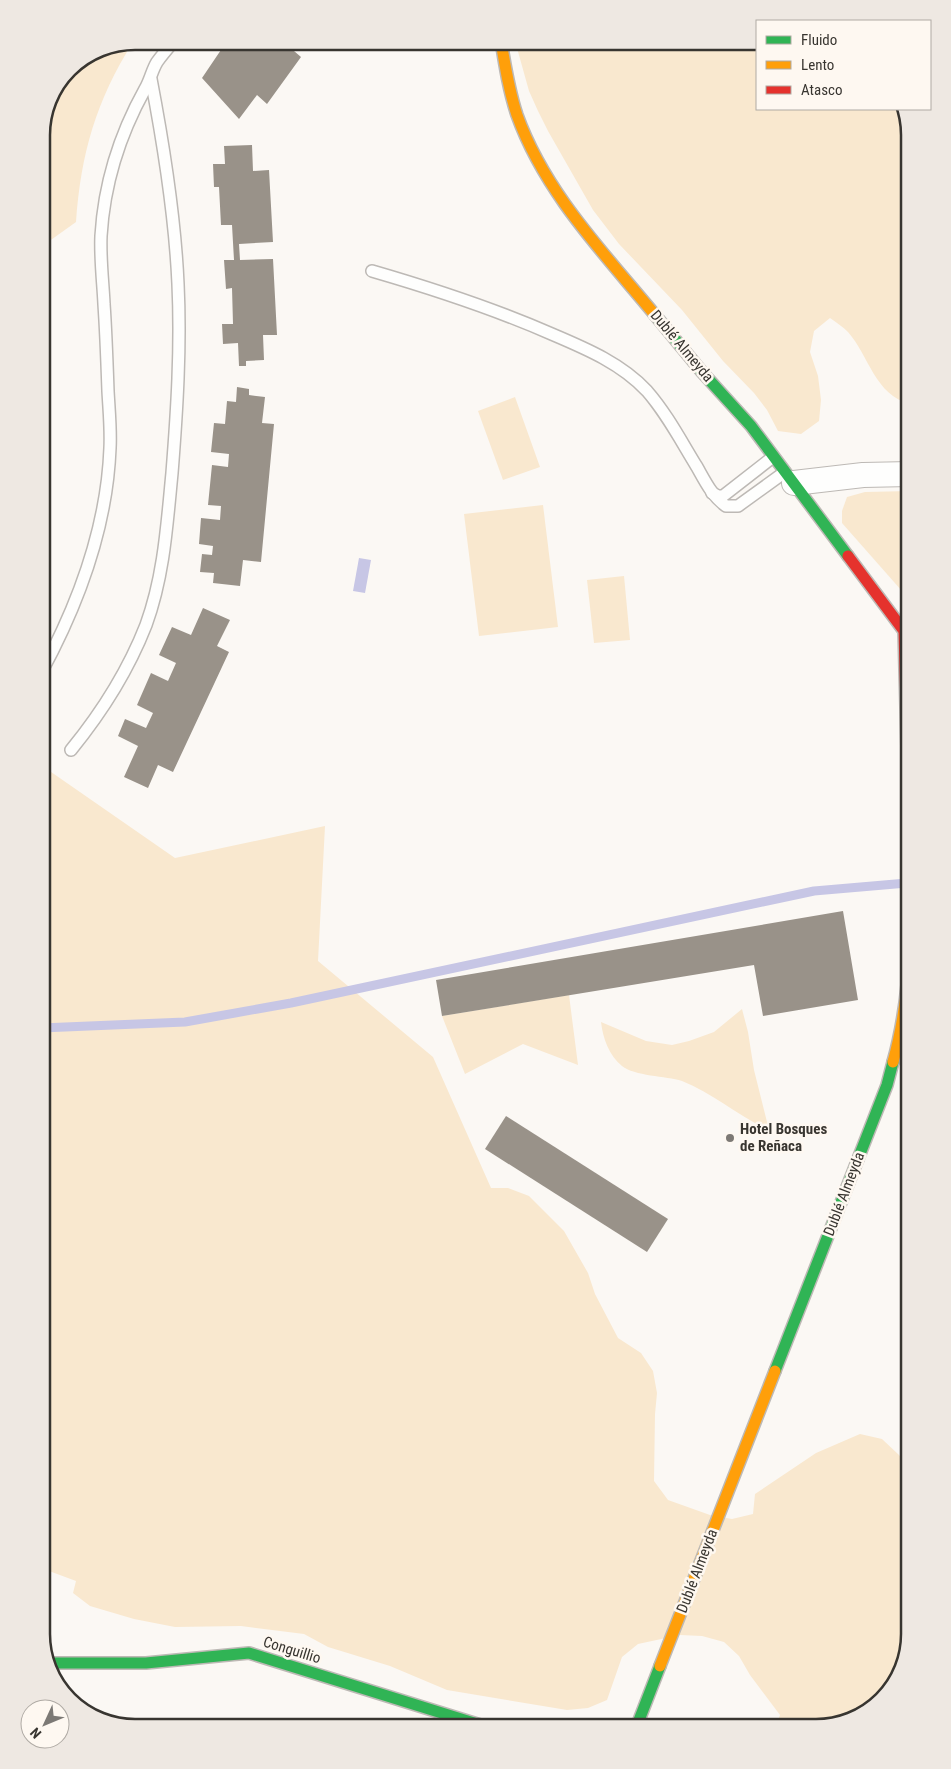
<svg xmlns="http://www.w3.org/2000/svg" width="951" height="1769" font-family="'Roboto Condensed',sans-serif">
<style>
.green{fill:#f9e8cf}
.water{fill:#c7c6e5}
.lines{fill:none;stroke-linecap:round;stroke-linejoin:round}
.stream{stroke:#c7c6e5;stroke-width:9}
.building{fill:#999289}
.lane-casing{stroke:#bdb9b5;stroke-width:14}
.street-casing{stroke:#bdb9b5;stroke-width:26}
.fast-casing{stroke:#bdb9b5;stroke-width:14}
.slow-casing{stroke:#bdb9b5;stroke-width:14}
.jam-casing{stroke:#bdb9b5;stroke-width:14}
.lane{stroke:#fefefd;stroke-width:11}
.street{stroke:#fefefd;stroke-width:24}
.fast{stroke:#30b455;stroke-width:11}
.slow{stroke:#ff9f0a;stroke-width:11}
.jam{stroke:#e5322d;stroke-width:11}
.poi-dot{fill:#7c7975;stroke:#fef8f1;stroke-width:2}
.labels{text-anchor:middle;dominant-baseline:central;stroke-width:5;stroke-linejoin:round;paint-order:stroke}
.street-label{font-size:15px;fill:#383530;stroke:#fef8f1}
.poi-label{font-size:15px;font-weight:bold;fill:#383530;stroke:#fef8f1;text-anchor:start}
.rim{fill:none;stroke:#383530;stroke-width:2.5}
</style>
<rect width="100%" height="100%" fill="#fbf8f4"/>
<g class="green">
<path d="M516 41H757V109H904L910 135V404C875 395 869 356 848 332 843 327 836 322 830 318L814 331 810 352 818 376 821 400 819 421 801 434 778 431 767 410 754 393 723 361 682 310 619 244 593 210 548 131 538 111 529 91 517 48Z"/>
<path d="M133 42C96 101 81 153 76 222L41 247V129L69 69 99 48Z"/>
<path d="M515 397 540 467 503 480 478 411Z"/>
<path d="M41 425 44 505 41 512Z"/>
<path d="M910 491V598L909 599 842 523V511L847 497 865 492Z"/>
<path d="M543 505 558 627 479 636 464 514Z"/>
<path d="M624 576 630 640 594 643 587 580Z"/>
<path d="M41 765 175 858 325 826 318 961 433 1057 491 1188H508L529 1196 564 1231 588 1273 595 1294 618 1338 641 1353 653 1371 657 1393 655 1414 654 1481 668 1500 710 1515 732 1519 753 1514 755 1494 816 1453 860 1434 882 1439 899 1455 910 1470V1634L894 1686 852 1720 816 1728H775L780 1715 750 1675 739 1656 724 1642 702 1636 680 1635 638 1644 622 1657 607 1700 588 1708 567 1710 447 1690 390 1666 328 1647 304 1634 241 1626 175 1627 134 1619 90 1606 73 1593 76 1581 41 1568Z"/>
<path d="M569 995 578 1065 523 1044 465 1074 442 1016Z"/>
<path d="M742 1009 748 1032 754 1070 769 1130C739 1117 713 1093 682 1081 666 1076 634 1076 622 1066 609 1055 603 1039 601 1022L646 1041 672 1045 689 1041 714 1032Z"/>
</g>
<path class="water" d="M359 558 371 560 365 593 353 591Z"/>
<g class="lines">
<path class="stream" d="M41 1028 185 1022 291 1003 814 891 907 883"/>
</g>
<g class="building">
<path d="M227 41H301L294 51 301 57 267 104 257 95 239 119 202 78Z"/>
<path d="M252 145 253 171 269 170 273 242 239 244 240 260 273 259 277 335H263L264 360 246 361V366H239L238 343 223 344 222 324H233L232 288 226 289 224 260H234L232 225H221L219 187H214L213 164H225L224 146Z"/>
<path d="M237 387 249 389V395L265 397 262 423 274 424 261 562 243 560 240 586 213 583 214 573 200 572 202 554 212 555 213 546 199 544 201 518 220 520 221 506 208 505 212 465 228 467 229 454 211 452 214 423 225 424 227 401 236 402Z"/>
<path d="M203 608 230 620 217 646 229 652 173 772 158 765 148 788 124 777 138 746 118 736 125 719 146 728 153 713 137 705 151 673 168 681 176 663 159 655 172 627 191 635Z"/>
<path d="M843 911 858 1000 763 1016 754 965 442 1016 436 980Z"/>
<path d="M506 1116 668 1219 647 1252 485 1149Z"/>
</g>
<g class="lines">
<g class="lane-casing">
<g id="lane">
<path d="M372 271C434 289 495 309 554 335 587 349 622 364 647 391 667 414 681 441 697 467 705 481 712 496 726 506H738L785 472"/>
<path d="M712 493 718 496H723L773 457"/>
<path d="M41 673C79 603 107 528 110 448 111 429 109 410 108 391 107 362 106 333 104 304 103 282 100 259 101 236 104 185 120 134 145 89 150 81 152 70 157 62 162 55 168 48 174 41"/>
<path d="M71 750C102 712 128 671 146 625 164 576 167 524 172 473 177 410 181 347 178 284 175 215 164 147 151 79"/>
</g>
</g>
<g class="street-casing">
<path id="street" d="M794 483 863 475 910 474"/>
</g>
<g class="fast-casing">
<g id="fast">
<path d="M655 315 702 372 751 426 848 556"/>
<path d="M775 1371 887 1085 893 1062"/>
<path d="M47 1663H146L249 1653 490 1728"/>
<path d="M636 1728 660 1666"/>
</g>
</g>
<g class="slow-casing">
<g id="slow">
<path d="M501 41C505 66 509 91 517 115 545 193 604 253 655 315"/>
<path d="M893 1062C918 973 910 874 908 783"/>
<path d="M660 1666 775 1371"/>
</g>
</g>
<g class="jam-casing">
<path id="jam" d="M848 556 904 631 908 783"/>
</g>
<use href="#lane" class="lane"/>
<use href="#street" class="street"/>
<use href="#fast" class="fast"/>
<use href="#slow" class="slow"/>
<use href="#jam" class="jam"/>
</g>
<circle class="poi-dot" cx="730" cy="1138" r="5"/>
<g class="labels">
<g class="street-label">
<text transform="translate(682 346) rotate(50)">Dublé Almeyda</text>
<text transform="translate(844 1194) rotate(-69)">Dublé Almeyda</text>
<text transform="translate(697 1571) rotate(-69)">Dublé Almeyda</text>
<text transform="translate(292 1650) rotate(17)">Conguillio</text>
</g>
<g class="poi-label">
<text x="740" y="1129">Hotel Bosques<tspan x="740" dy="17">de Reñaca</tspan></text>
</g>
</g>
<path d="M0 0H951V1769H0ZM135 50H816A85 85 0 0 1 901 135V1634A85 85 0 0 1 816 1719H135A85 85 0 0 1 50 1634V135A85 85 0 0 1 135 50Z" fill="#eee8e2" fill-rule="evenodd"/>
<path class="rim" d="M135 50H816A85 85 0 0 1 901 135V1634A85 85 0 0 1 816 1719H135A85 85 0 0 1 50 1634V135A85 85 0 0 1 135 50Z"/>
<rect x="756" y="20" width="175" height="90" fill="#fef8f1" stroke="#afaaa4"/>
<rect x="766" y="36" width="25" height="8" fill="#30b455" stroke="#afaaa4"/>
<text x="801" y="45" font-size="15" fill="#383530">Fluido</text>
<rect x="766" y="61" width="25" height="8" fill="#ff9f0a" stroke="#afaaa4"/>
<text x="801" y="70" font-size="15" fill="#383530">Lento</text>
<rect x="766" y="86" width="25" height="8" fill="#e5322d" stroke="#afaaa4"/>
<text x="801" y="95" font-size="15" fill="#383530">Atasco</text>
<g transform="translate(45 1724) rotate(226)"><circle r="24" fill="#fef8f1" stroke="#afaaa4"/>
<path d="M0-4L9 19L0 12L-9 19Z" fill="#7c7975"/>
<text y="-8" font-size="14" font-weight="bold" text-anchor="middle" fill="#383530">N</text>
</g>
</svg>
